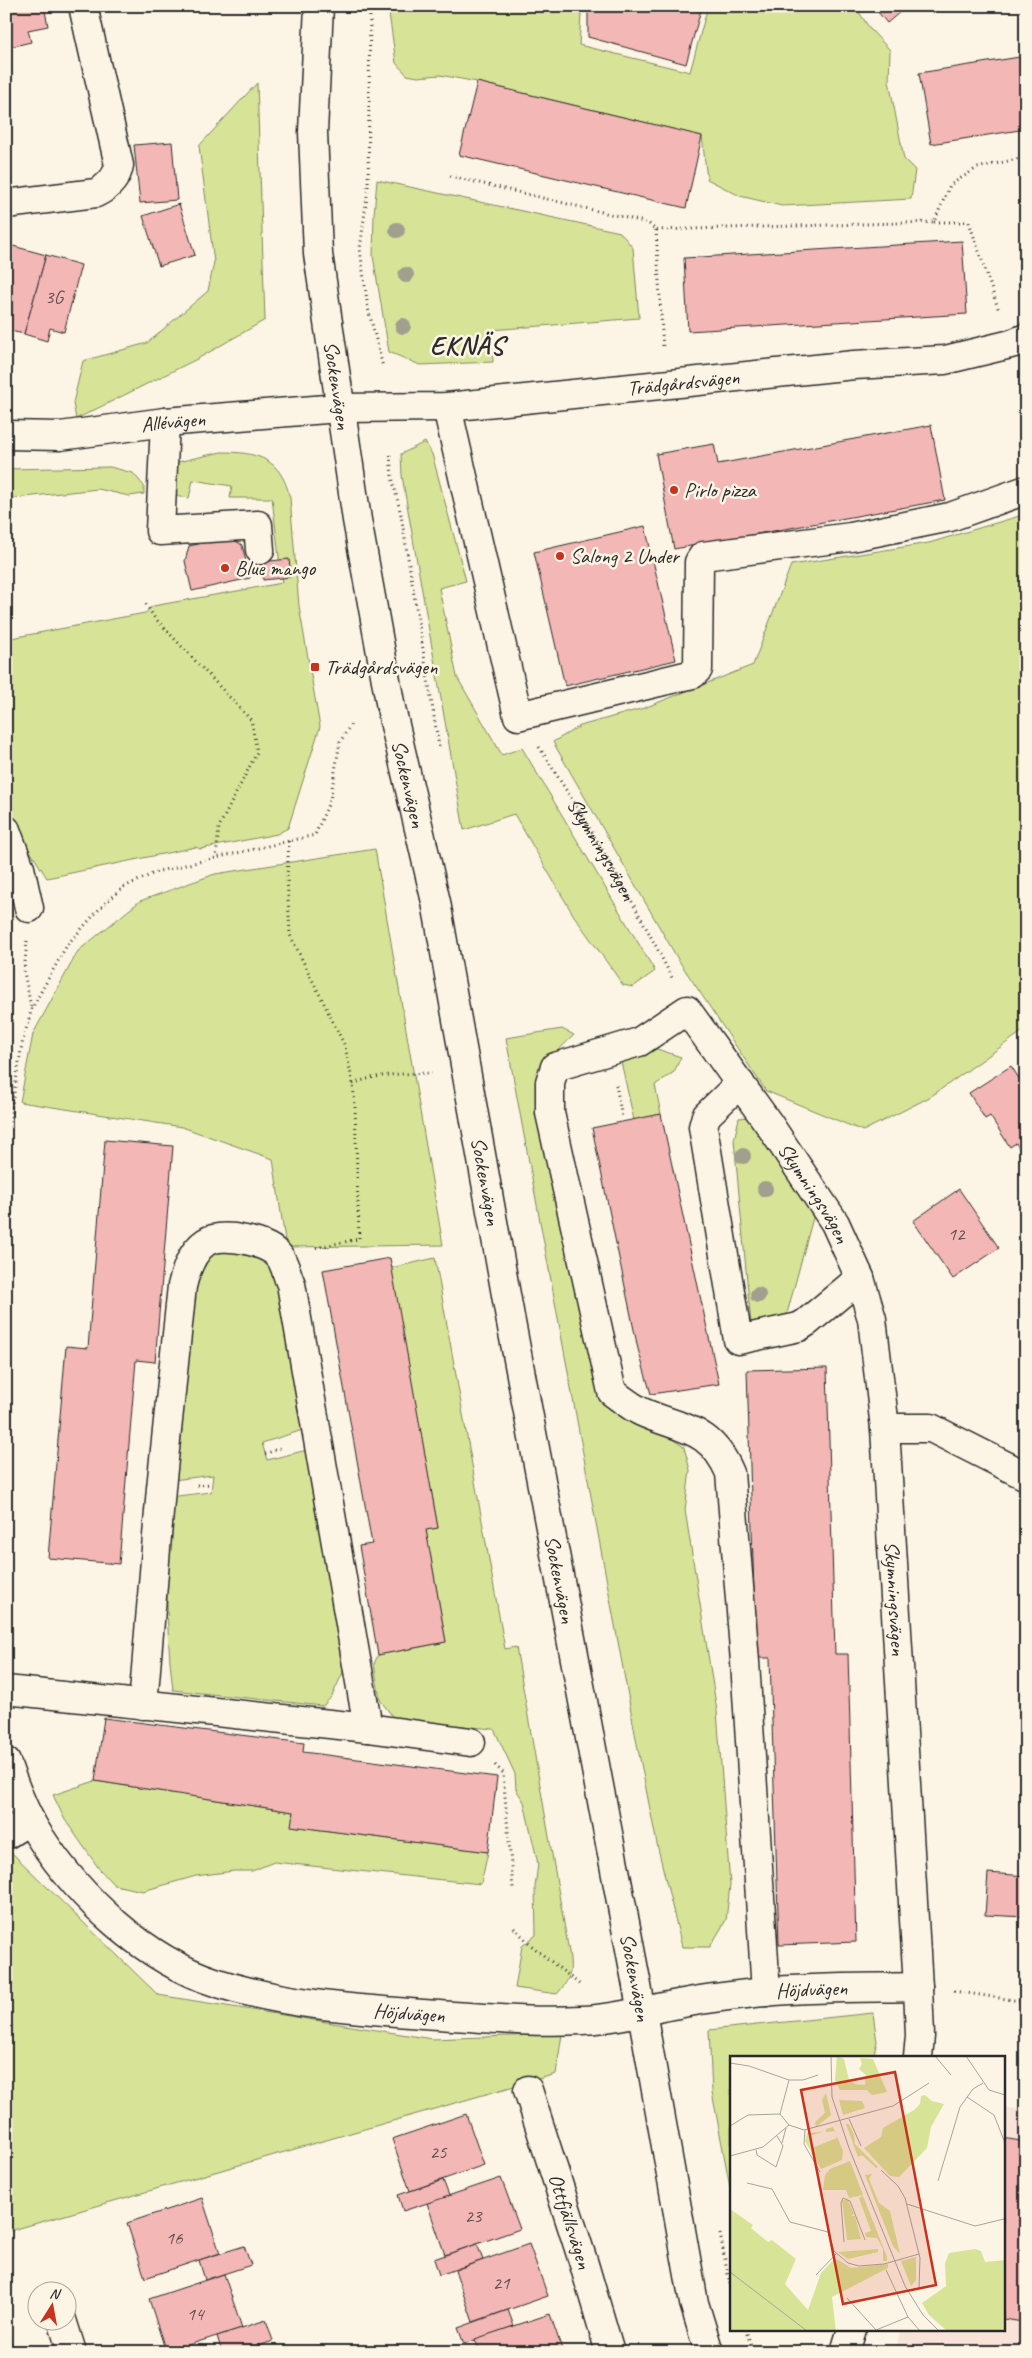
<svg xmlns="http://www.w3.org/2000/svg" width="1032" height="2358" font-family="Caveat,sans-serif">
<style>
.built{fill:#f9e2d7}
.green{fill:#d7e497;stroke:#818861}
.building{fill:#f3b7b5;stroke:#2b2b2b}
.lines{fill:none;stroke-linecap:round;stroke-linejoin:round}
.minor-casing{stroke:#2b2b2b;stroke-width:31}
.path{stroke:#2b2b2b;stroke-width:3;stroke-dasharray:1 4;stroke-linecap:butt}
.minor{stroke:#fcf5e5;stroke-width:28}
.tree{fill:#a19f8e}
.poi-dot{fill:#c8321e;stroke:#fcf5e5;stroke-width:2}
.labels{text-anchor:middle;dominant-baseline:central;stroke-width:5;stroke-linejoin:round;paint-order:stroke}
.number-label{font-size:19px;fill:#5d4e4e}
.street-label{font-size:21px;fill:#2b2b2b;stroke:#fcf5e5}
.poi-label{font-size:21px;fill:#2b2b2b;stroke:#fcf5e5;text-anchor:start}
.district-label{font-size:26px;font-weight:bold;letter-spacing:1px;fill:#2b2b2b;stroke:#fcf5e5}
.inset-road{fill:none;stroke:#a8a49b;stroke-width:1}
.view{fill:#c8321e;fill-opacity:0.15;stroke:#c8321e;stroke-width:2.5}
.inset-edge{fill:none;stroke:#2b2b2b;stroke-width:2.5}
</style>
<rect width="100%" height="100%" fill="#fcf5e5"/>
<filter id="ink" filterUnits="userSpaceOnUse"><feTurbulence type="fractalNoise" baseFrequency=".02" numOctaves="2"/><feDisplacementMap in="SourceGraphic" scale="10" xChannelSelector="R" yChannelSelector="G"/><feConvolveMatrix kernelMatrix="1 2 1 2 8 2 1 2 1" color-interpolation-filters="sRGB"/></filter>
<g filter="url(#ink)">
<path class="built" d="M1003 2107 1026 2111V2352H896L900 2329H1003Z"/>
<g class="green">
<path d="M388 6H568L581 15 579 45 690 72 708 6H855L870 29 890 50 889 81 904 159 915 170 911 199 782 206 740 196 707 179 702 136 477 82 440 75 418 77 407 75 396 63Z"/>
<path d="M257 83 265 320 199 358 76 419 73 403 83 361 147 343 208 291 214 262 199 146Z"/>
<path d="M377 180 620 232 633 248 639 318 491 330 493 362 420 365 389 352 373 256 374 214Z"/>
<path d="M1026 186V244L1023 204Z"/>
<path d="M425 442 432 454 466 581 439 588 457 677 502 755 522 748 655 971 633 987 623 985 574 916 514 814 464 830 402 476 401 454Z"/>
<path d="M221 452C258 452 281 458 290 498L299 606 320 727 288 828 277 834 200 849 196 847 47 878 15 827 6 800V639L145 613 153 606 282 583 272 498H230L232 486 193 480 189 498 173 495 178 462Z"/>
<path d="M110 467 133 473 144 486V494L129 496 98 489 6 499V469Z"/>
<path d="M1026 514V1029L930 1097 863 1131 766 1091 679 961 553 742 580 726 644 708 753 665 791 565 929 543Z"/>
<path d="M375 849 443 1245 286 1247 273 1159 182 1127 20 1102 33 1034 78 951 140 901 215 874Z"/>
<path d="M562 1029 574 1035 545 1063 536 1086 575 1260 591 1357 663 1433 684 1447 690 1470 685 1510 717 1711 730 1885 726 1920 710 1947H682L657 1844 637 1744 506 1038Z"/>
<path d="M657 1049 681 1057 674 1072 655 1085 661 1114 634 1120 620 1057Z"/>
<path d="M748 1117 814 1214 785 1321 751 1324 734 1140 739 1118Z"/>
<path d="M246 1246 268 1260 281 1281 309 1428 262 1443 267 1460 315 1448 344 1670 332 1696 323 1706 173 1690C165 1625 166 1562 169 1497L211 1492 213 1475 173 1480 190 1280 204 1257Z"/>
<path d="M435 1258 505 1649 516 1647 569 1952C572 1973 571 1978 557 1994L515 1988 522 1946 536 1935 535 1887 538 1864 524 1802 516 1789 515 1774 494 1729 429 1723 393 1717 380 1700 374 1664 378 1655 446 1642 426 1530 438 1528 391 1268Z"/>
<path d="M95 1781 293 1812 292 1826 488 1852 481 1884 274 1862 252 1871H234L196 1876 143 1891 114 1885 100 1870 65 1820 53 1795Z"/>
<path d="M11 1852 158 1995 432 2039 562 2034 556 2074 6 2232V1855Z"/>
<path d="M873 2013 877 2042 873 2057H731V2192L712 2092 709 2030Z"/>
</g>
<g class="building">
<path d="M6 6H44L48 26 28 30 31 42 6 48Z"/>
<path d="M588 6H702L686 64 588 37Z"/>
<path d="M873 6H906V7L887 23Z"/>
<path d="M1026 56V129L931 144 919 73Z"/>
<path d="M477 82 702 136 686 208 459 155Z"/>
<path d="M172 142 177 200 140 203 134 145Z"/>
<path d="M179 204 195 255 159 266 143 216Z"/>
<path d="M962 241 967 314 688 331 684 258Z"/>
<path d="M13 246 46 255 24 334 6 330V270Z"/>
<path d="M46 255 81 265 64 332 50 328 47 341 24 334Z"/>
<path d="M931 425 945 500 674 549 656 454 714 444 718 464Z"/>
<path d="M645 526 676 660 565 686 534 552Z"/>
<path d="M230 537 242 545 250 578 192 591 185 561 189 546Z"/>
<path d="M289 559 291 577 263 580 261 562Z"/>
<path d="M1011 1066 1026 1089V1159L1016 1143 1010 1147 990 1116 985 1119 969 1093Z"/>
<path d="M661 1114 719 1384 651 1394 638 1349 592 1128Z"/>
<path d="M105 1140 173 1146 155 1362 136 1360 119 1564 48 1558 66 1346 88 1348Z"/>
<path d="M959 1189 999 1248 953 1279 913 1221Z"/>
<path d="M390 1258 438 1528 426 1530 446 1642 378 1655 359 1546 372 1544 323 1270Z"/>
<path d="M827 1368 835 1654H848L856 1942 779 1945 770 1658H756L747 1370Z"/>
<path d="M104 1718 304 1743 303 1752 497 1777 488 1852 291 1826 293 1812 95 1781Z"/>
<path d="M988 1873 1026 1876V1917L985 1915Z"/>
<path d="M466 2114 484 2165 410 2191 392 2139Z"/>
<path d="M1003 2138 1026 2142V2304L1023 2322 1003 2319Z"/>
<path d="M501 2178 520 2229 445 2255 427 2203Z"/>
<path d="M443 2180 449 2196 403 2211 398 2195Z"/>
<path d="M202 2198 220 2253 145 2278 127 2223Z"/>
<path d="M477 2244 483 2260 439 2275 434 2259Z"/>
<path d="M529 2244 548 2296 473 2322 455 2270Z"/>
<path d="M244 2246 251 2265 205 2280 199 2260Z"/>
<path d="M224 2274 242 2328 166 2352 149 2299Z"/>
<path d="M508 2310 514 2326 464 2344 458 2328Z"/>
<path d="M550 2314 563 2352H480L475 2339Z"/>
<path d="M266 2320 273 2341 241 2352H222L217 2336Z"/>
<path d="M6 2328 14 2352H6Z"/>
</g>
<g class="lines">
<g class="minor-casing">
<g id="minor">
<path id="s2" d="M319 6 313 132 318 254 357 520 391 708 436 902 510 1317 642 2012 694 2303 709 2352"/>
<path d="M6 204 96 193C108 187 117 178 119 165L83 6"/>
<path d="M447 407 518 716 693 674 698 669 699 562 703 556 851 537 950 517 1026 490"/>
<path d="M165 422 160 531 258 525 260 550"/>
<path id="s3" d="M6 435 60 436 165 422 339 408 447 407 854 365 945 360 1011 344 1026 338"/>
<path d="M6 830 20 868 29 908"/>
<path d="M740 1083 706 1116 703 1127 738 1340 799 1327 807 1322 860 1278"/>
<path d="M885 1428H931L1026 1476"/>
<path d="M6 1690 368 1728 471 1742"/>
<path d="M143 1705 161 1488 182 1286C186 1270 192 1251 206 1242 222 1232 267 1241 279 1256 285 1263 287 1276 291 1284L368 1728"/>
<path id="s4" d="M6 1762C15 1788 25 1815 40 1837 79 1897 145 1960 215 1982 281 2004 354 2009 423 2014 475 2017 529 2023 582 2020 614 2019 646 2010 678 2004 706 1998 736 1995 764 1992 815 1987 867 1988 918 1987"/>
<path d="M6 1835 30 1820"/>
<path id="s5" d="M766 1992 745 1662 730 1473C710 1426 682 1430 642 1412 631 1407 622 1399 612 1392L550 1113V1082L555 1067 639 1042 687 1010 769 1124 835 1223 860 1278 872 1319 885 1428 918 1987 920 2036 918 2057"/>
<path id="s6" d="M528 2090 583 2261 610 2352"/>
<path d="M62 2320 72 2352"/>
<path d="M845 2352 852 2329"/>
</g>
</g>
<g class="path">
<path d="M370 6 368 189 360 249 368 308 383 367"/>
<path d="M450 176 648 223 656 230 934 222 950 185 977 168 1026 157"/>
<path d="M934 222H969L999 311"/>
<path d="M656 230 663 349"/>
<path d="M390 455 392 477 401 515 439 747"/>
<path d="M146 604 154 617 251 720 257 752 219 827 216 857"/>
<path id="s1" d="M539 747C587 822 633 899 673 980"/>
<path d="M289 841 287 877 290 935 345 1046 353 1084 355 1106 359 1239 314 1248"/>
<path d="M27 941 24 972 31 1007"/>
<path d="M353 1084C378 1073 405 1074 432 1073"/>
<path d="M616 1085 622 1118"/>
<path d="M6 1142 22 1044 32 1008 67 945 103 905 124 887 159 871 315 835 330 800 340 742 351 724"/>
<path d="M265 1454 283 1447"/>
<path d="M197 1485 212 1484"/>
<path d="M495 1765 503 1773 513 1888"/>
<path d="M514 1928 533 1947 579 1984"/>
<path d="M954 1991 1026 2002"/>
<path d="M720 2234 731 2290"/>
<path d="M745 2329 754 2352"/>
</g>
<use href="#minor" class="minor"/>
</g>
<g class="tree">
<circle cx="397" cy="230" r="8"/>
<circle cx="406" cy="275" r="8"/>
<circle cx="403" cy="326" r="8"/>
<circle cx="743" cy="1156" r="8"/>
<circle cx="765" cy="1189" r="8"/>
<circle cx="758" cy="1295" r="8"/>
</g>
</g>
<g class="poi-dot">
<circle cx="674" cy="490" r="5"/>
<circle cx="560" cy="556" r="5"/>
<circle cx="225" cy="568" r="5"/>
<rect x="310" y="662" width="10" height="10" rx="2.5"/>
</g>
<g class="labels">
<g class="number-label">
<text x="54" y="297">3G</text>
<text x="956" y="1234">12</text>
<text x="438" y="2152">25</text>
<text x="473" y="2216">23</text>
<text x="174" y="2238">16</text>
<text x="501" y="2283">21</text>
<text x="195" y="2314">14</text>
</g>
<g class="street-label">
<text stroke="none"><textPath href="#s3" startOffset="680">Trädgårdsvägen</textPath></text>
<text stroke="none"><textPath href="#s2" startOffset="381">Sockenvägen</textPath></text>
<text stroke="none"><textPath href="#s3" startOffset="168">Allévägen</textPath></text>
<text stroke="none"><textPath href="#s2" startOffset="786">Sockenvägen</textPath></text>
<text stroke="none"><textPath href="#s1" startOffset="120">Skymningsvägen</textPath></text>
<text stroke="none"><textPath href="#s2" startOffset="1191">Sockenvägen</textPath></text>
<text stroke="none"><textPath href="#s5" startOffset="1369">Skymningsvägen</textPath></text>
<text stroke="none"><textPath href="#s2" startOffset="1596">Sockenvägen</textPath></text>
<text stroke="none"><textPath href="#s5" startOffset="1789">Skymningsvägen</textPath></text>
<text stroke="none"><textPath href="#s2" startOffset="2001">Sockenvägen</textPath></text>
<text stroke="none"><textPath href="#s4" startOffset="916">Höjdvägen</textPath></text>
<text stroke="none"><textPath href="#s4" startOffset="511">Höjdvägen</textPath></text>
<text stroke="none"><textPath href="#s6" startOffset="138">Ottfjällsvägen</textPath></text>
</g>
<g class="poi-label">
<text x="684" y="490">Pirlo pizza</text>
<text x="570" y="556">Salong 2 Under</text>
<text x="235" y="568">Blue mango</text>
<text x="325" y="667">Trädgårdsvägen</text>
</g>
<g class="district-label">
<text x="467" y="345">EKNÄS</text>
</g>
</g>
<g transform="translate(730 2056)">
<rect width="275" height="275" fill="#fcf5e5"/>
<path d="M107 0 114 3 119 24 125 28 135 29 136 19 129 13 132 8 130 2 143 3 157 36 142 39 137 34H110L105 24ZM96 37 101 59 86 71 85 66 95 57 92 44ZM195 39 202 45 214 48 201 71 197 92 169 121 160 120 134 92 151 81 153 72 184 54 190 48 191 40ZM109 44 132 45 135 52 113 59ZM116 68H119L124 79 125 88 148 111 146 112 132 99 128 101ZM103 71 113 95 112 104 91 113 75 85 77 77 93 76 79 80 82 92 107 82 105 75 96 76V73ZM120 105 133 139 119 142 116 134H93L95 119 100 113ZM142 118 139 123 149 147 160 155 170 198 163 190 135 119ZM133 140 157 201V205H153V193L147 182 136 181 135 177 141 175 129 142ZM112 144H118L124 158 121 160H125L131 183 117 184ZM0 153 23 169 21 172 38 186 42 184 66 203 55 228 78 254 91 217 105 202 121 212 158 208V212L102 241 106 275H0ZM148 193V196L118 203 108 196ZM245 193 251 195 255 206 275 204V275H217L199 259 192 247 216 230 215 207 219 197ZM186 201V224L181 230 171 205Z" fill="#d7e497"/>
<path class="inset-road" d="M101 0 102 41 119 92 175 230 193 259 209 275M131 0H157M205 0 221 19M236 0 259 34 275 39M0 7 19 10 59 24 50 58 59 69 74 74 163 50 199 27M59 24H73L88 19M237 41 264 59 275 87M119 63 131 90M0 70 18 59 50 58M75 74 74 88 90 116M52 87 56 72M26 94 27 99 46 111 53 90 47 80M0 100 33 91 59 69M151 114 168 130 175 142 190 202 189 233M208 125 230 51 243 33 253 27M17 127 42 133 60 166 98 176 104 195 118 207 129 210 154 208 189 198M177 148 245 170 274 163M114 186 111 147 113 142 120 145 135 184M156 214 178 261 190 275M0 216 77 275M86 219 106 198M117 242 146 274 178 261"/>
<path class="view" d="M165 16 206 229 113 248 71 34Z"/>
<rect width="275" height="275" class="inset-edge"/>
</g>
<rect width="1032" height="2358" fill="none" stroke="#fcf5e5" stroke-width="25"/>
<rect x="12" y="12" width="1007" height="2333" fill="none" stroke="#2b2b2b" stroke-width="2" filter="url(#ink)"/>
<g transform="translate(52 2306) rotate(11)"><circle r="24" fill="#fcf5e5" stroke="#a8a49b"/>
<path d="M0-4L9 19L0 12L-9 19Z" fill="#c8321e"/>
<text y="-8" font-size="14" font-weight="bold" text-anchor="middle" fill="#2b2b2b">N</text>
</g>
</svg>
